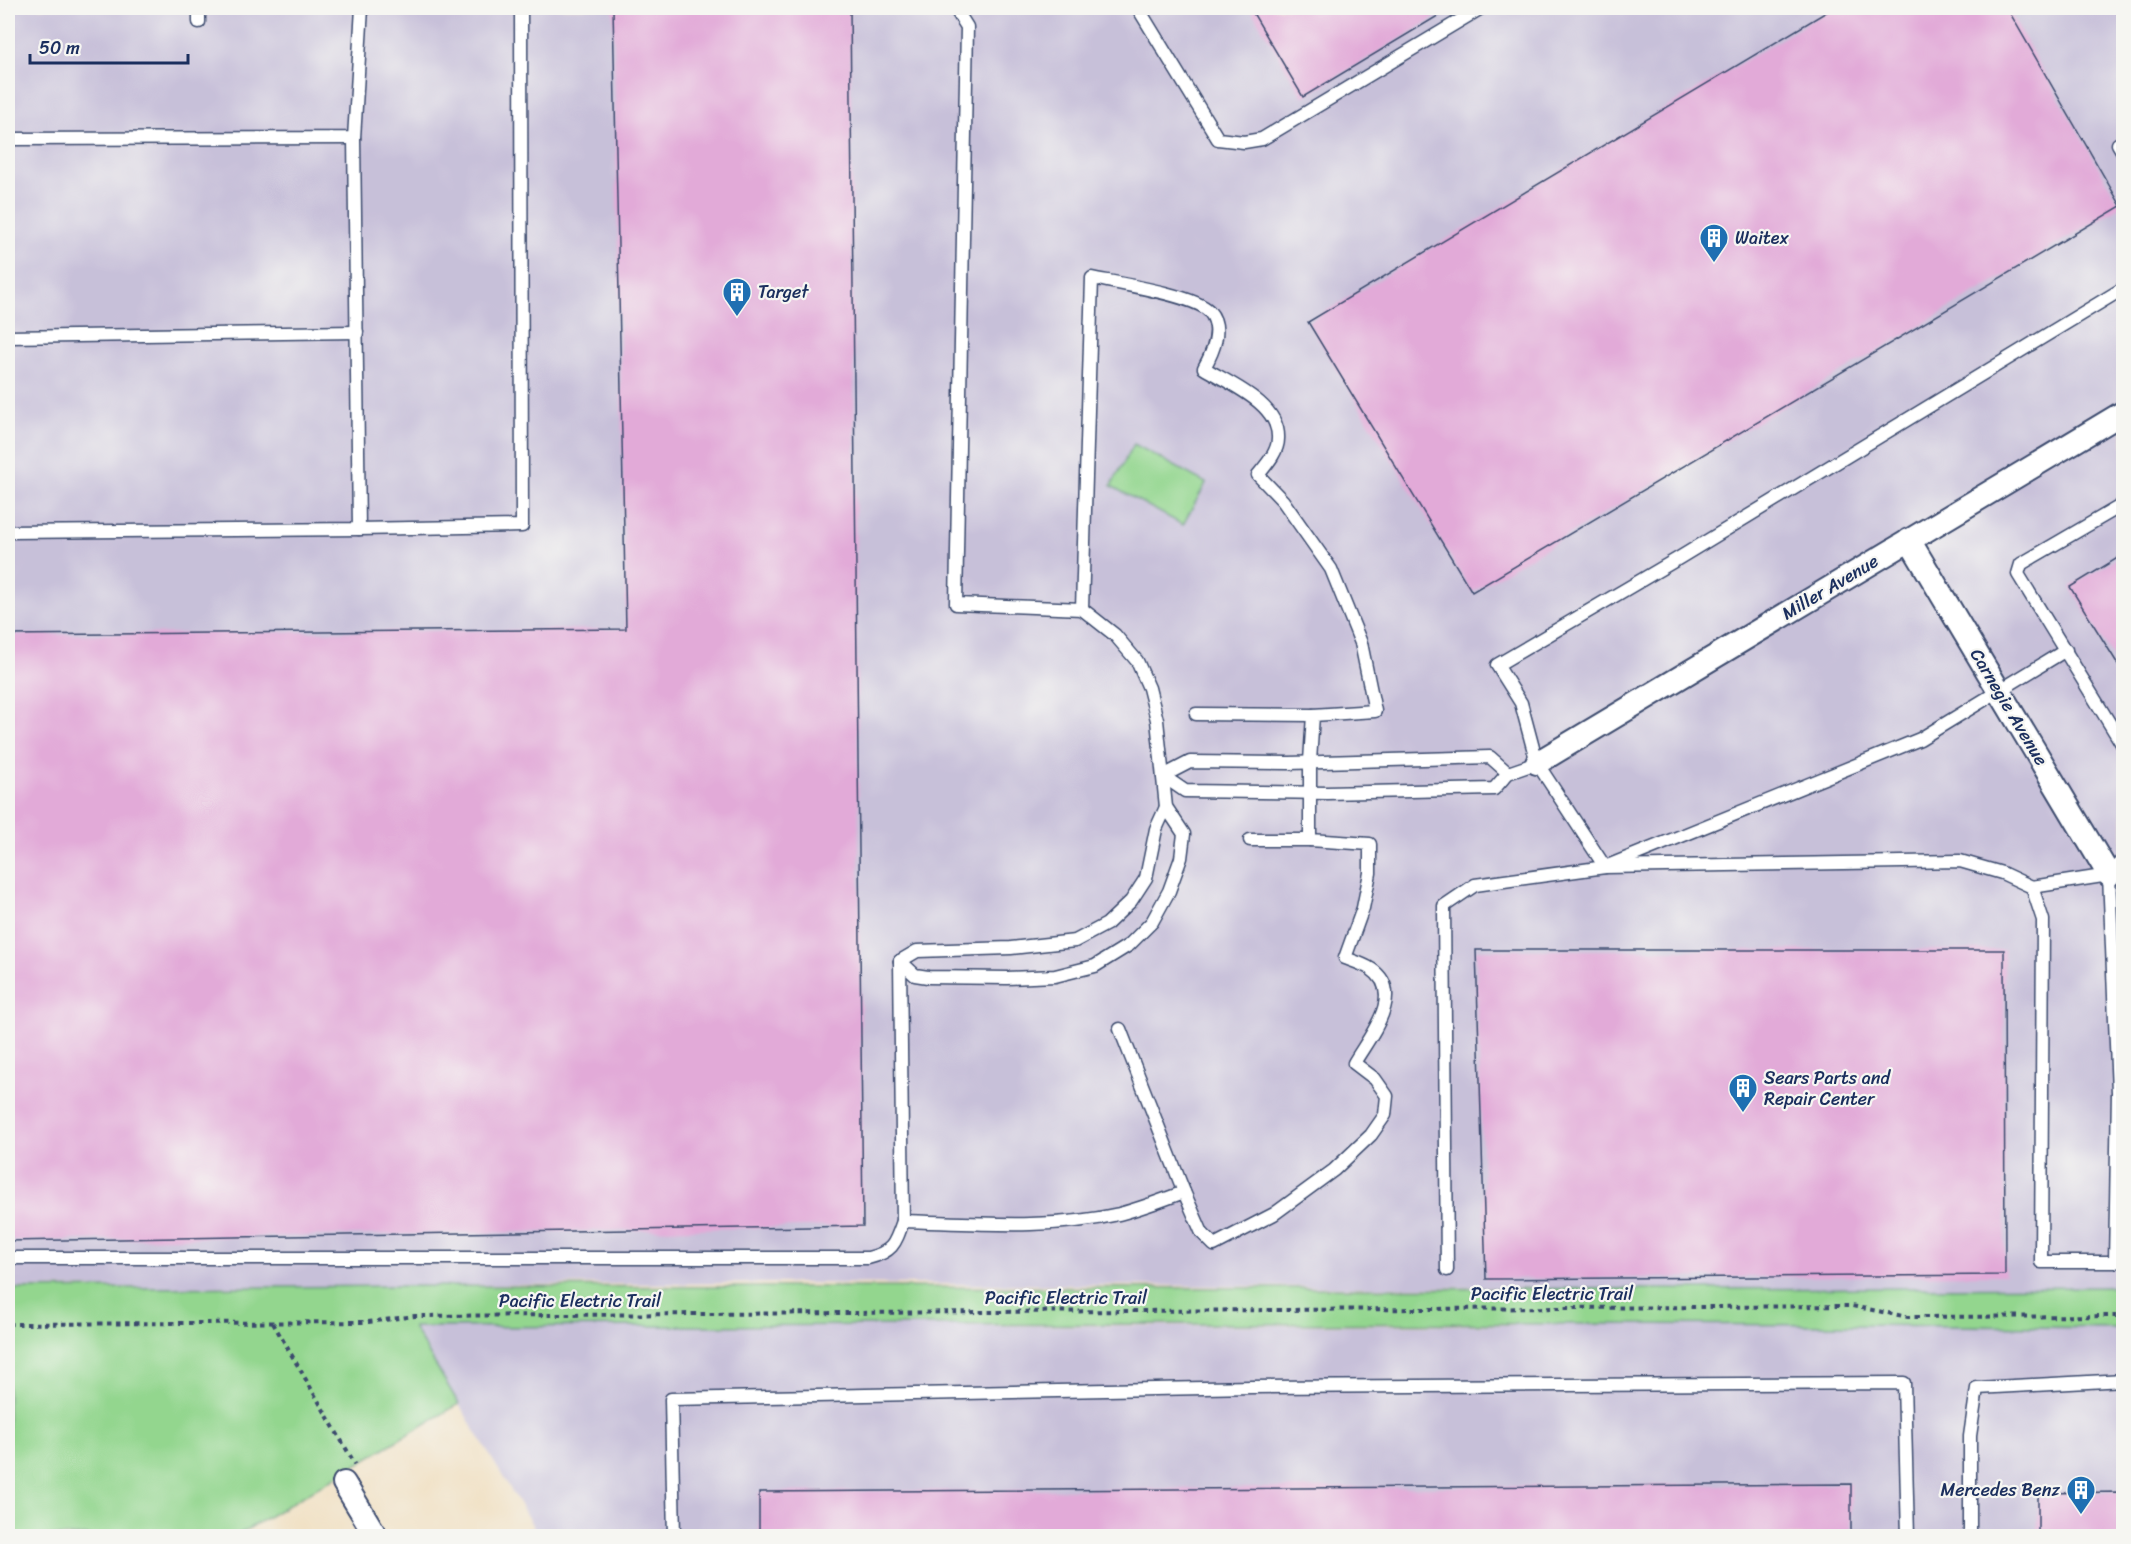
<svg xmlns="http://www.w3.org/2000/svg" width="2131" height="1544" font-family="Sriracha,sans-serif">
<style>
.industrial{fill:#c7c0d9}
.green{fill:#93d68e;stroke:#578276;stroke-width:1.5}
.building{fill:#e2aad8}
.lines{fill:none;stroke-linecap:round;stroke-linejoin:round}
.service-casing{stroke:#3b4a6d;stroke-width:15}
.minor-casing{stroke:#3b4a6d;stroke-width:26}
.path{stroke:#3b4a6d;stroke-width:4;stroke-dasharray:4.5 4.5;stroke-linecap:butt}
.service{stroke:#fff;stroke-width:12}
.minor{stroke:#fff;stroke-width:22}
.labels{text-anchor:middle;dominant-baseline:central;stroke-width:4.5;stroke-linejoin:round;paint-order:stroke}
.poi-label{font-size:18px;fill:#1b2f5e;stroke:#f6f6f2;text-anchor:start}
.street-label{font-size:18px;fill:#1b2f5e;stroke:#f6f6f2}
</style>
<rect width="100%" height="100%" fill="#f6f6f2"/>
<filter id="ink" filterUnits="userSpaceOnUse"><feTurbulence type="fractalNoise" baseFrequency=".0167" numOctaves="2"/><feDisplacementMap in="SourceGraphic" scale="12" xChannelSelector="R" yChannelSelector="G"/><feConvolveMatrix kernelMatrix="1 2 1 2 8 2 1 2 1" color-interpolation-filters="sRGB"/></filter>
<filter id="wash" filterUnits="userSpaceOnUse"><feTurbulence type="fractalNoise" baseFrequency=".008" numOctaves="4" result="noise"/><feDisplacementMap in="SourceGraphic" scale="24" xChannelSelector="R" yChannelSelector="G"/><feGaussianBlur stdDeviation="1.35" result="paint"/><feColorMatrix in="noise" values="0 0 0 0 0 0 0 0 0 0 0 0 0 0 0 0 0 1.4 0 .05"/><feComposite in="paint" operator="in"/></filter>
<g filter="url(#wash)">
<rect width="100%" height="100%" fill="#f1e1c5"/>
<g class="industrial">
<path d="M8 8H2123V1287L1683 1289 782 1283 8 1288Z"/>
<path d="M1848 1324 2123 1328V1536H539L412 1327Z"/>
</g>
<g class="green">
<path d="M1134 444 1206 483 1183 525 1111 486Z"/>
<path d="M398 1286 1683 1289 2123 1287 2124 1328C1553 1320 983 1325 413 1327L459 1404 236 1536H8V1289Z"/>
</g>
<g id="blocks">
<g class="building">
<path d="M613 8H850L863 1226 8 1241V635L626 629Z"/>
<path d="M1250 8H1451L1303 97Z"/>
<path d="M1833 8H2007L2121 206 1472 592 1308 322Z"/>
<path d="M2124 554V674L2070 587Z"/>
<path d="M1476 950H2004L2005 1275 1486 1279Z"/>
<path d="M1851 1484V1536H759V1492Z"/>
<path d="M2124 1492V1536H2038V1493Z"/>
</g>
</g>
</g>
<g filter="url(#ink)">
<use href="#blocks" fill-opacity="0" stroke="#3b4a6d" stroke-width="1.5"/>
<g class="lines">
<g class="service-casing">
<g id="service">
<path d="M199 8V22"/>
<path d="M1138 8 1218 139 1244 142 1262 139 1481 8"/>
<path d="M2122 8 2124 9"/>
<path d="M8 139 354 138 362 8"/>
<path d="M2118 144 2124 154"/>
<path d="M2124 288 1679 558 1497 665 1521 703 1537 763 1605 867 1960 861 2002 873 2032 887 2043 920 2041 1262H2115L2118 1092 2109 875 2124 858"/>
<path d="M8 337 357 332"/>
<path d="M2124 504 2021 564 2018 574 2124 747"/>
<path d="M359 529 522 526 521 8"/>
<path d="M8 532 359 529 354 138"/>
<path d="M1196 714 1313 715"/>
<path d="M1163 776 1185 791 1327 793 1494 789 1508 773 1537 763"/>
<path d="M1163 776 1190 762 1290 763 1490 757 1508 773"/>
<path d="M1250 840H1310"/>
<path d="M2032 887 2109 875 2124 874"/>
<path d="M900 961 915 975 928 977 1007 978 1055 976 1095 966 1129 945 1152 922 1169 891 1181 858 1184 834 1166 807 1157 720 1149 688 1137 661 1115 635 1082 609 956 604 967 27 955 8"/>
<path d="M900 961 917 951 1011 948 1075 941 1107 924 1131 901 1146 878 1156 829 1166 807"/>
<path d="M1120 1029 1184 1192"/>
<path d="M903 1221C974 1223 1049 1230 1119 1214 1142 1208 1163 1200 1184 1192L1202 1233 1214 1245 1274 1214 1334 1170 1371 1135 1385 1115 1387 1096 1375 1079 1354 1063C1369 1037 1407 993 1371 969 1363 964 1353 961 1345 958L1363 908 1370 873V844L1310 840V761L1313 715 1375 711 1361 643 1331 569 1283 501 1258 475C1266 465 1278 452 1278 439 1280 404 1230 384 1204 368 1213 352 1224 328 1209 311 1194 295 1116 283 1092 278L1082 609"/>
<path d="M8 1258H868C893 1252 895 1244 903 1221L900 961"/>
<path d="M1447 1270 1444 906 1475 885 1605 867 1920 739 2066 650"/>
<path d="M674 1536 671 1399 1252 1387 1904 1383 1908 1536"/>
<path d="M1970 1536V1436L1977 1388 2124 1380"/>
</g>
</g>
<g class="minor-casing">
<g id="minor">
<path d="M1909 540 2109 875"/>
<path d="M1537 763 2124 412"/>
<path d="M344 1483 376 1536"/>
</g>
</g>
<g class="path">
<path d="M273 1323 355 1464"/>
<path d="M8 1324 368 1322 415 1316 1852 1306 1908 1317 2124 1316"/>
</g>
<use href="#service" class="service"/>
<use href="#minor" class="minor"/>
</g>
</g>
<defs>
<g id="building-pin" transform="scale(1.5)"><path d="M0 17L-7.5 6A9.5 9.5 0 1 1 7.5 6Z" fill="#1f6fb2" stroke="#f6f6f2"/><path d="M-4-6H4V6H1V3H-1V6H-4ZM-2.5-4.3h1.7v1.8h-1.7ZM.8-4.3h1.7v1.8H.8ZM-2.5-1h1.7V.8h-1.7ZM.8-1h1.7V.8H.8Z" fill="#fff"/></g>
</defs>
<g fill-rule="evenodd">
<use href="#building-pin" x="1714" y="238"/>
<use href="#building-pin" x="737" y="292"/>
<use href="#building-pin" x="1743" y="1088"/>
<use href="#building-pin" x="2081" y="1490"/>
</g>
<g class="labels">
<g class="poi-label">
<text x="1735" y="238">Waitex</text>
<text x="758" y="292">Target</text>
<text x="1764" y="1078">Sears Parts and<tspan x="1764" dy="21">Repair Center</tspan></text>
<text x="2060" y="1490" text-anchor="end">Mercedes Benz</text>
</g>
<g class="street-label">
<text transform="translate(1830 587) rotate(-31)">Miller Avenue</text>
<text transform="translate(2009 707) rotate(59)">Carnegie Avenue</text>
<text x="1552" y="1294">Pacific Electric Trail</text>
<text x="1066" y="1298">Pacific Electric Trail</text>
<text x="580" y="1301">Pacific Electric Trail</text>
</g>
</g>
<rect width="2131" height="1544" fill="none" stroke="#f6f6f2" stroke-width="30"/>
<path d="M30 54v9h158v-9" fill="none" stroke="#1b2f5e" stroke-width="3"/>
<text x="39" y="54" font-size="18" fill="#1b2f5e" stroke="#f6f6f2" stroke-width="4.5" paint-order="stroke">50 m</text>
</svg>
